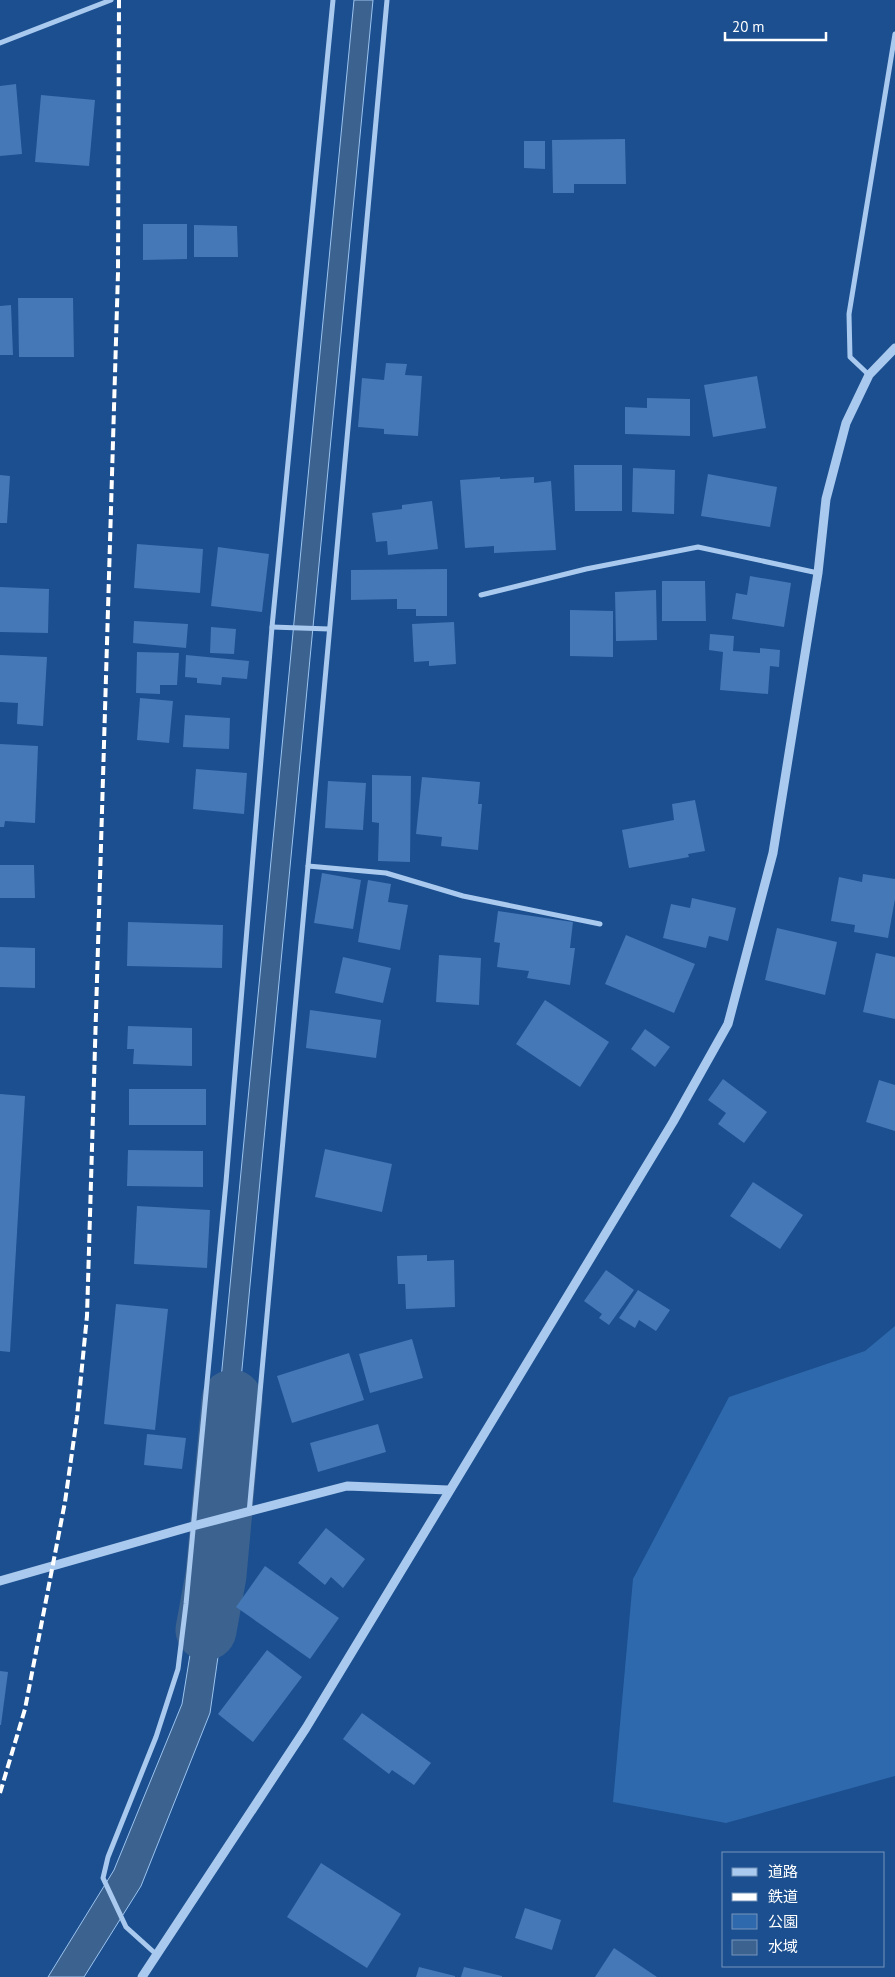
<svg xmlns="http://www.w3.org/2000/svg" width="895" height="1977" font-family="'PT Sans','Noto Sans JP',sans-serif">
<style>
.green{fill:#2e69ad}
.water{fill:#3c6290;stroke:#9cc4f0}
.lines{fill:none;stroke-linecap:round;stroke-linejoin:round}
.river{stroke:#3c6290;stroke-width:61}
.building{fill:#4478b7}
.minor{stroke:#a9c9ee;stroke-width:5}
.tertiary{stroke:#a9c9ee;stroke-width:9}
.rail{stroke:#fff;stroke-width:4;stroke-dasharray:9 4;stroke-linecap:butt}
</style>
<rect width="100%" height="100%" fill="#1b4f8f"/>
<path class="green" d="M895 1326V1776L726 1823 613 1802 633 1579 729 1397 865 1351Z"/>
<g class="water">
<path d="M354 0H373L231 1484 211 1483Z"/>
<path d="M234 1544 210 1713 141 1886 84 1977H48L114 1870 182 1704 207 1550Z"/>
</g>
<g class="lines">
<path class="river" d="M206 1630 216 1575 232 1400"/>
</g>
<g class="building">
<path d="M16 84 22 154 0 156V86Z"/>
<path d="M41 95 95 100 89 166 35 162Z"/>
<path d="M625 139 626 184H574V193H553L552 140Z"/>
<path d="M524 141H545V169L524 168Z"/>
<path d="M143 224H187V259L143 260Z"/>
<path d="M194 225 237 226 238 257H194Z"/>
<path d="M18 298H73L74 357H19Z"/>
<path d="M11 305 13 355H0V306Z"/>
<path d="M386 363 407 364 405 375 422 376 418 436 384 434V429L358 427 362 378 384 380Z"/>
<path d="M757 376 766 428 713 437 704 385Z"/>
<path d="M647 398 690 399V436L625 434V407L647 408Z"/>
<path d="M574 465H622V511H575Z"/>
<path d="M633 468 675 470 674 514 632 512Z"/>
<path d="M708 474 777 487 770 527 701 516Z"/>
<path d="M0 475 10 476 7 523H0Z"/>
<path d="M500 477V479L534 477V483L551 481 556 550 494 553V546L465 548 460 480Z"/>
<path d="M432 501 438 549 388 555 387 541 376 542 372 513 402 509V505Z"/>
<path d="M137 544 203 549 200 593 134 588Z"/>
<path d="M218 547 269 554 262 612 211 606Z"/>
<path d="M447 569V616H416V609H397V599L351 600V570Z"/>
<path d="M750 576 791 583 784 627 732 619 736 593 747 595Z"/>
<path d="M662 581H705L706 621H662Z"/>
<path d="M0 587 49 589 48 633 0 632Z"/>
<path d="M656 590 657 640 616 641 615 592Z"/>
<path d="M570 610 613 611V657L570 656Z"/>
<path d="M134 621 188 624 186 648 133 643Z"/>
<path d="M454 622 456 664 429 666V661L414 662 412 624Z"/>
<path d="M211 627 236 629 234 654 210 653Z"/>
<path d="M710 634 734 636 733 651 760 653V648L780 650 779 667 770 666 768 694 720 690 723 652 709 650Z"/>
<path d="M137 652 179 653 177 685H160V694L136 693Z"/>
<path d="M0 655 47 657 43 726 17 724 18 703 0 702Z"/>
<path d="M186 655 249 661 247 679 222 677 221 685 197 683V678L185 677Z"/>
<path d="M140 698 173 701 169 743 137 740Z"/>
<path d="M185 715 230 718 229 749 183 747Z"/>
<path d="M0 744 38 746 35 823 5 821 4 827H0Z"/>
<path d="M196 769 247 773 244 814 193 809Z"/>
<path d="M372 775 411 776 410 862 378 861 379 823 372 822Z"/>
<path d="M422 777 480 782 478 804H482L478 850 441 846 442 837 416 834Z"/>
<path d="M328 781 366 783 363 830 325 828Z"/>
<path d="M695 800 705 851 688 854 689 857 629 868 622 830 674 820 672 804Z"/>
<path d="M0 865H34L35 898H0Z"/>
<path d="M322 873 361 880 353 929 314 923Z"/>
<path d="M863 874 895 879V899L888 938 854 932 855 925 831 921 839 877 862 882Z"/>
<path d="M368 880 391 884 388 902 408 905 400 950 358 942Z"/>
<path d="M692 898 736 908 728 941 709 936 706 948 663 938 671 904 690 908Z"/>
<path d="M498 911 573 922 570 948H575L570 985 527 978 529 971 497 967 500 943 494 942Z"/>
<path d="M128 922 223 925 222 968 127 966Z"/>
<path d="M777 928 837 942 825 995 765 980Z"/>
<path d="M626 935 695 964 674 1013 605 984Z"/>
<path d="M0 947 35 948V988L0 987Z"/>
<path d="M876 953 895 957V1019L863 1012Z"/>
<path d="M439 955 481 958 479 1005 436 1002Z"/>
<path d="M343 957 391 968 383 1003 335 993Z"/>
<path d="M545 1000 609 1042 580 1087 516 1044Z"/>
<path d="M310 1010 381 1020 376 1058 306 1048Z"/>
<path d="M128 1026 192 1028V1066L133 1064 134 1049H127Z"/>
<path d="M645 1029 670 1047 655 1067 631 1049Z"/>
<path d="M723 1079 767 1112 744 1143 718 1124 726 1113 708 1100Z"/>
<path d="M879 1080 895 1085V1131L866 1122Z"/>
<rect x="129" y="1089" width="77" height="36"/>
<path d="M0 1094 25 1096 10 1352 0 1351Z"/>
<path d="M325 1149 392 1164 382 1212 315 1197Z"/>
<path d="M128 1150 203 1151V1187L127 1186Z"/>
<path d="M753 1182 803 1215 780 1249 730 1216Z"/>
<path d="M137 1206 210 1210 207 1268 134 1264Z"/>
<path d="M427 1255V1261L454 1260 455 1307 406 1309 405 1284H398L397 1256Z"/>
<path d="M606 1270 634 1290 609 1325 599 1318 602 1314 584 1301Z"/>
<path d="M638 1290 670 1310 656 1331 639 1320 635 1328 619 1318Z"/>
<path d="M116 1304 168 1309 155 1430 104 1424Z"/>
<path d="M412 1339 423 1378 370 1393 359 1354Z"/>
<path d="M349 1353 364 1400 292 1423 277 1376Z"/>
<path d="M378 1424 386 1452 318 1472 310 1443Z"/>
<path d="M147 1434 186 1438 182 1469 144 1465Z"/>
<path d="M326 1528 365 1559 343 1588 331 1577 325 1585 298 1563Z"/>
<path d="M265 1566 339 1618 310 1659 236 1607Z"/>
<path d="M267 1650 302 1677 253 1742 218 1714Z"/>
<path d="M0 1671 8 1672 1 1725H0Z"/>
<path d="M362 1713 431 1763 414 1785 392 1770 389 1774 343 1739Z"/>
<path d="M321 1863 401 1914 367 1968 287 1917Z"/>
<path d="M525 1908 561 1920 552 1950 515 1938Z"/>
<path d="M614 1948 657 1977H595Z"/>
<path d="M419 1967 455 1976V1977H416Z"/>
<path d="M464 1967 502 1976V1977H461Z"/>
</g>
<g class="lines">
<g class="minor">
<path d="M0 43 111 0"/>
<path d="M869 375 850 357 849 314 895 34"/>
<path d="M481 595 586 569 698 547 818 573"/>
<path d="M272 627 329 629"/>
<path d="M308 866 386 873 463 896 600 924"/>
<path d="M249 1513 387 0"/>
<path d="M157 1955 126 1927 103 1878 108 1857 156 1737 178 1669 186 1604 226 1182 272 627 333 0"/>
</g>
<g class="tertiary">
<path d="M0 1581 193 1526 347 1486 448 1490"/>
<path d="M142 1977 306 1728 673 1122 728 1024 773 853 818 573 826 499 846 423 869 375 895 348"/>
</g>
<path class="rail" d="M0 1793 25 1709 65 1502 77 1417 87 1316 118 273 119 0"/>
</g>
<rect x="722" y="1852" width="162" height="115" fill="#1b4f8f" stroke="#7695bc"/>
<rect x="732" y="1868" width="25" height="8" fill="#a9c9ee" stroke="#7695bc"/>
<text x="768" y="1877" font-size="15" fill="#ffffff">道路</text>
<rect x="732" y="1893" width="25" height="8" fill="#ffffff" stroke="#7695bc"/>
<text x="768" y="1902" font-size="15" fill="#ffffff">鉄道</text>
<rect x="732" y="1914" width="25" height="15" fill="#2e69ad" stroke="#7695bc"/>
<text x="768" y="1927" font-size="15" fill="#ffffff">公園</text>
<rect x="732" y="1940" width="25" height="15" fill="#3c6290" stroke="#7695bc"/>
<text x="768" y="1952" font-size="15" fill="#ffffff">水域</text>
<path d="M725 32v8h101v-8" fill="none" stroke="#ffffff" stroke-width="2.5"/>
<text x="732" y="32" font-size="15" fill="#ffffff" stroke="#1b4f8f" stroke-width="4" paint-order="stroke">20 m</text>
</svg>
